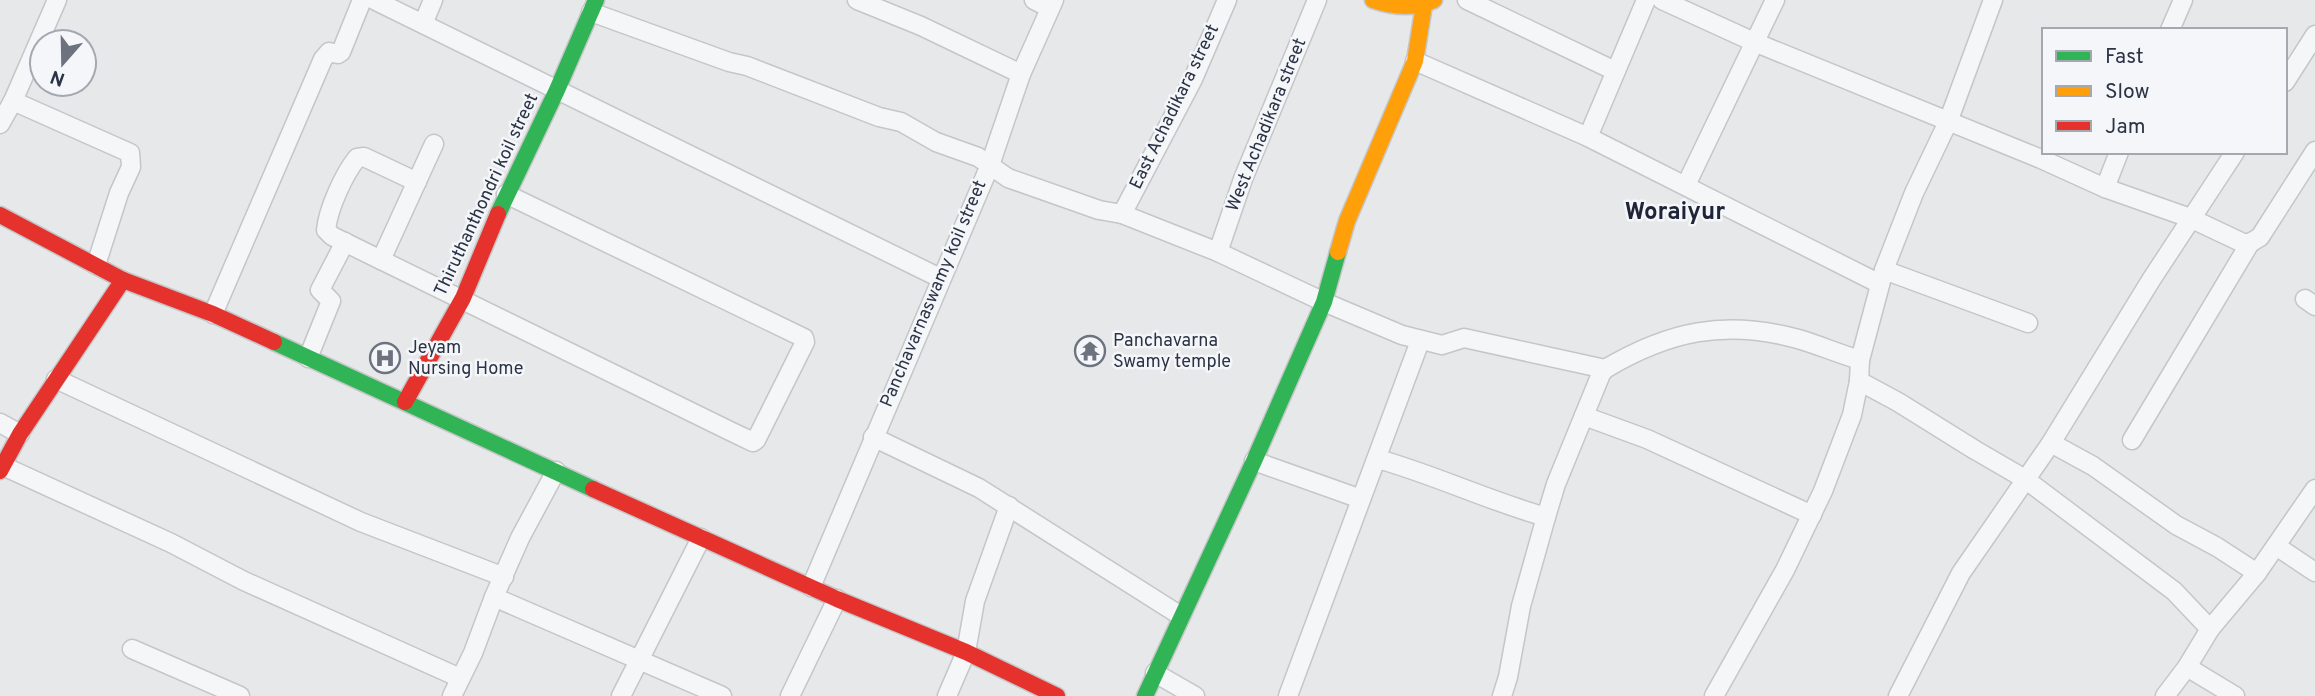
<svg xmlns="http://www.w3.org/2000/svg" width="2315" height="696" font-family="Overpass,sans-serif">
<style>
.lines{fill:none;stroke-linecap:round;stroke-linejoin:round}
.street-casing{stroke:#c4c6c8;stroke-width:21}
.fast-casing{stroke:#c4c6c8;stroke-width:19}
.slow-casing{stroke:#c4c6c8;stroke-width:19}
.jam-casing{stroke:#c4c6c8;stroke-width:19}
.street{stroke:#f5f6f7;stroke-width:18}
.fast{stroke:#30b455;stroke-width:16}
.slow{stroke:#ff9f0a;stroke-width:16}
.jam{stroke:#e5322d;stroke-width:16}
.labels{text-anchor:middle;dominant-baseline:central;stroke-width:5;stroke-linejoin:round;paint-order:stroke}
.street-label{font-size:18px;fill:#2b3445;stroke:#f4f6f9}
.poi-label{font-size:18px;fill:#2b3445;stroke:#f4f6f9;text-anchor:start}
.district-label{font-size:24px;font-weight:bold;fill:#1d2536;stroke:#f4f6f9}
</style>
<rect width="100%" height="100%" fill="#e6e8ea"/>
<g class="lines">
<g class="street-casing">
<g id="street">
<path d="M374 0 940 278"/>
<path d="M857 0 921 26 1021 74"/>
<path d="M1034 0 1050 8"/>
<path d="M1467 0 1615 71"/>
<path d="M1662 0 1754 42 2041 159 2105 188 2190 218 2243 243H2250L2260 237 2315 151"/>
<path d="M591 12 729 62 747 66 879 117 901 122 936 142 978 157 1008 178 1099 210 1122 214 1218 252 1324 302 1402 335 1442 345 1464 338 1605 369"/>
<path d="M423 24 433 0"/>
<path d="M2170 30 2183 0"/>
<path d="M1415 61 1588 137 1880 284"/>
<path d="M2285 82 2315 35"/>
<path d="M13 101 130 153 131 167 119 193 96 265"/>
<path d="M0 124 13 101 57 0"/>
<path d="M1588 137 1646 0"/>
<path d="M434 144 381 260 732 432 753 442 756 440 805 342 804 338 506 194"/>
<path d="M1686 185 1775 0"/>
<path d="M2105 188 2119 152"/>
<path d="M1122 214 1193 79 1227 0"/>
<path d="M1218 252 1243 179 1317 0"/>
<path d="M381 260 332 236 326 230C328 209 344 174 357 158L364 157 417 182"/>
<path d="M1884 270 2028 323"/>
<path d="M2305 299 2315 306"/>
<path d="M213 314 323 59 329 52 338 54 341 52 362 0"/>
<path d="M308 358 331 301 320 290 345 242"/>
<path d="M56 379 361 522 504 577"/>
<path d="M1859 381 1898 402 1975 450 2025 479 2174 591 2210 629"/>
<path d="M1584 416 1647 439 1812 515"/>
<path d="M0 423 20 434"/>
<path d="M873 437 979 488 1181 616"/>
<path d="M2132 440 2250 243"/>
<path d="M2051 443 2093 466 2176 525 2217 547 2257 573"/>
<path d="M1378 459C1435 475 1489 501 1546 517"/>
<path d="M1254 461 1361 499"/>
<path d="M3 466 171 543 244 581 460 678"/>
<path d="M2276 546 2315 572"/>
<path d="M811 587 990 165 1021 74 1054 0"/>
<path d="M494 597 722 696"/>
<path d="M132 649 240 696"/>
<path d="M2187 667 2235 696"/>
<path d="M1155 673 1195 696"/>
<path d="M452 696 473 653 494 597 520 538 556 471"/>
<path d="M621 696 701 538"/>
<path d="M790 696 837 599"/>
<path d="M947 696 966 652 975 601 1009 506"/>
<path d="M1288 696 1420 341"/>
<path d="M1502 696 1508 677 1521 606 1546 517 1556 484 1601 374 1605 369C1669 331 1725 319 1798 339 1819 345 1839 354 1860 360"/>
<path d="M1714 696 1785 570 1823 491 1852 415 1859 381 1860 360 1884 270 1914 193 1948 122 1993 0"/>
<path d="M1898 696 1961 573 2051 443 2151 280 2235 152"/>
<path d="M2165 696 2187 667 2210 629 2257 573 2315 489"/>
</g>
</g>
<g class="fast-casing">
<g id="fast">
<path d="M498 214 557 90 596 0"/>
<path d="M274 342 593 489"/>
<path d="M1145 696 1254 461 1324 302 1338 252"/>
</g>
</g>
<g class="slow-casing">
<g id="slow">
<path d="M1373 0C1393 7 1414 9 1434 0"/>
<path d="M1338 252 1347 221 1415 61 1424 5"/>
</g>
</g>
<g class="jam-casing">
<g id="jam">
<path d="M0 215 123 280 213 314 274 342"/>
<path d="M405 402 463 298 498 214"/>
<path d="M0 471 20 434 123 280"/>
<path d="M593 489 837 599 966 652 1057 696"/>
</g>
</g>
<use href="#street" class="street"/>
<use href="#fast" class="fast"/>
<use href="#slow" class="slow"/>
<use href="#jam" class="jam"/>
</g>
<defs>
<g id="temple-ring" transform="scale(1.575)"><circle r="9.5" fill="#f4f6f9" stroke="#6c737f" stroke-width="1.5"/><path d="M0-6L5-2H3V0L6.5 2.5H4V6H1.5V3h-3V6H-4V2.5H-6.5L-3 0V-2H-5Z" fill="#6c737f"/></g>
<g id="hospital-ring" transform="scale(1.575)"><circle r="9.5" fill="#f4f6f9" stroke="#6c737f" stroke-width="1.5"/><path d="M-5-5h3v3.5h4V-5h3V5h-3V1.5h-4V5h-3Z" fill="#6c737f"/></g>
</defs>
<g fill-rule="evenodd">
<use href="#temple-ring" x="1090" y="351"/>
<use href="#hospital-ring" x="385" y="358"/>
</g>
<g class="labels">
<g class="street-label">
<text transform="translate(1175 107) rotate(-64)">East Achadikara street</text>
<text transform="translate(1267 125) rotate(-68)">West Achadikara street</text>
<text transform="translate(487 195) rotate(-65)">Thiruthanthondri koil street</text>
<text transform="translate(934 294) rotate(-67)">Panchavarnaswamy koil street</text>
</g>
<g class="poi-label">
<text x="1113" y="341">Panchavarna<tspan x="1113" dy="21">Swamy temple</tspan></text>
<text x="408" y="348">Jeyam<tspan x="408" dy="21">Nursing Home</tspan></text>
</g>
<g class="district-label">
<text x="1675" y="213">Woraiyur</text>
</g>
</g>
<rect x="2042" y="28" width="245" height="126" fill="#f4f6f9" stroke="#a4a8b1" stroke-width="2"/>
<rect x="2056" y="51" width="35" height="10" fill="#30b455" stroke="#a4a8b1" stroke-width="2"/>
<text x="2105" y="63" font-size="21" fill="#2b3445">Fast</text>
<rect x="2056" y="86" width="35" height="10" fill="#ff9f0a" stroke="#a4a8b1" stroke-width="2"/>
<text x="2105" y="98" font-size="21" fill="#2b3445">Slow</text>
<rect x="2056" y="121" width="35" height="10" fill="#e5322d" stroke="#a4a8b1" stroke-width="2"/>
<text x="2105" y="133" font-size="21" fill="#2b3445">Jam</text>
<g transform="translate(63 63) rotate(200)"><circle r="33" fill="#f4f6f9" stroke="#a4a8b1" stroke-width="2"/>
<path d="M0-5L12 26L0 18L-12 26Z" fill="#6c737f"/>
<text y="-10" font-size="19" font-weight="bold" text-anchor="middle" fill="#2b3445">N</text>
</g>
</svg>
